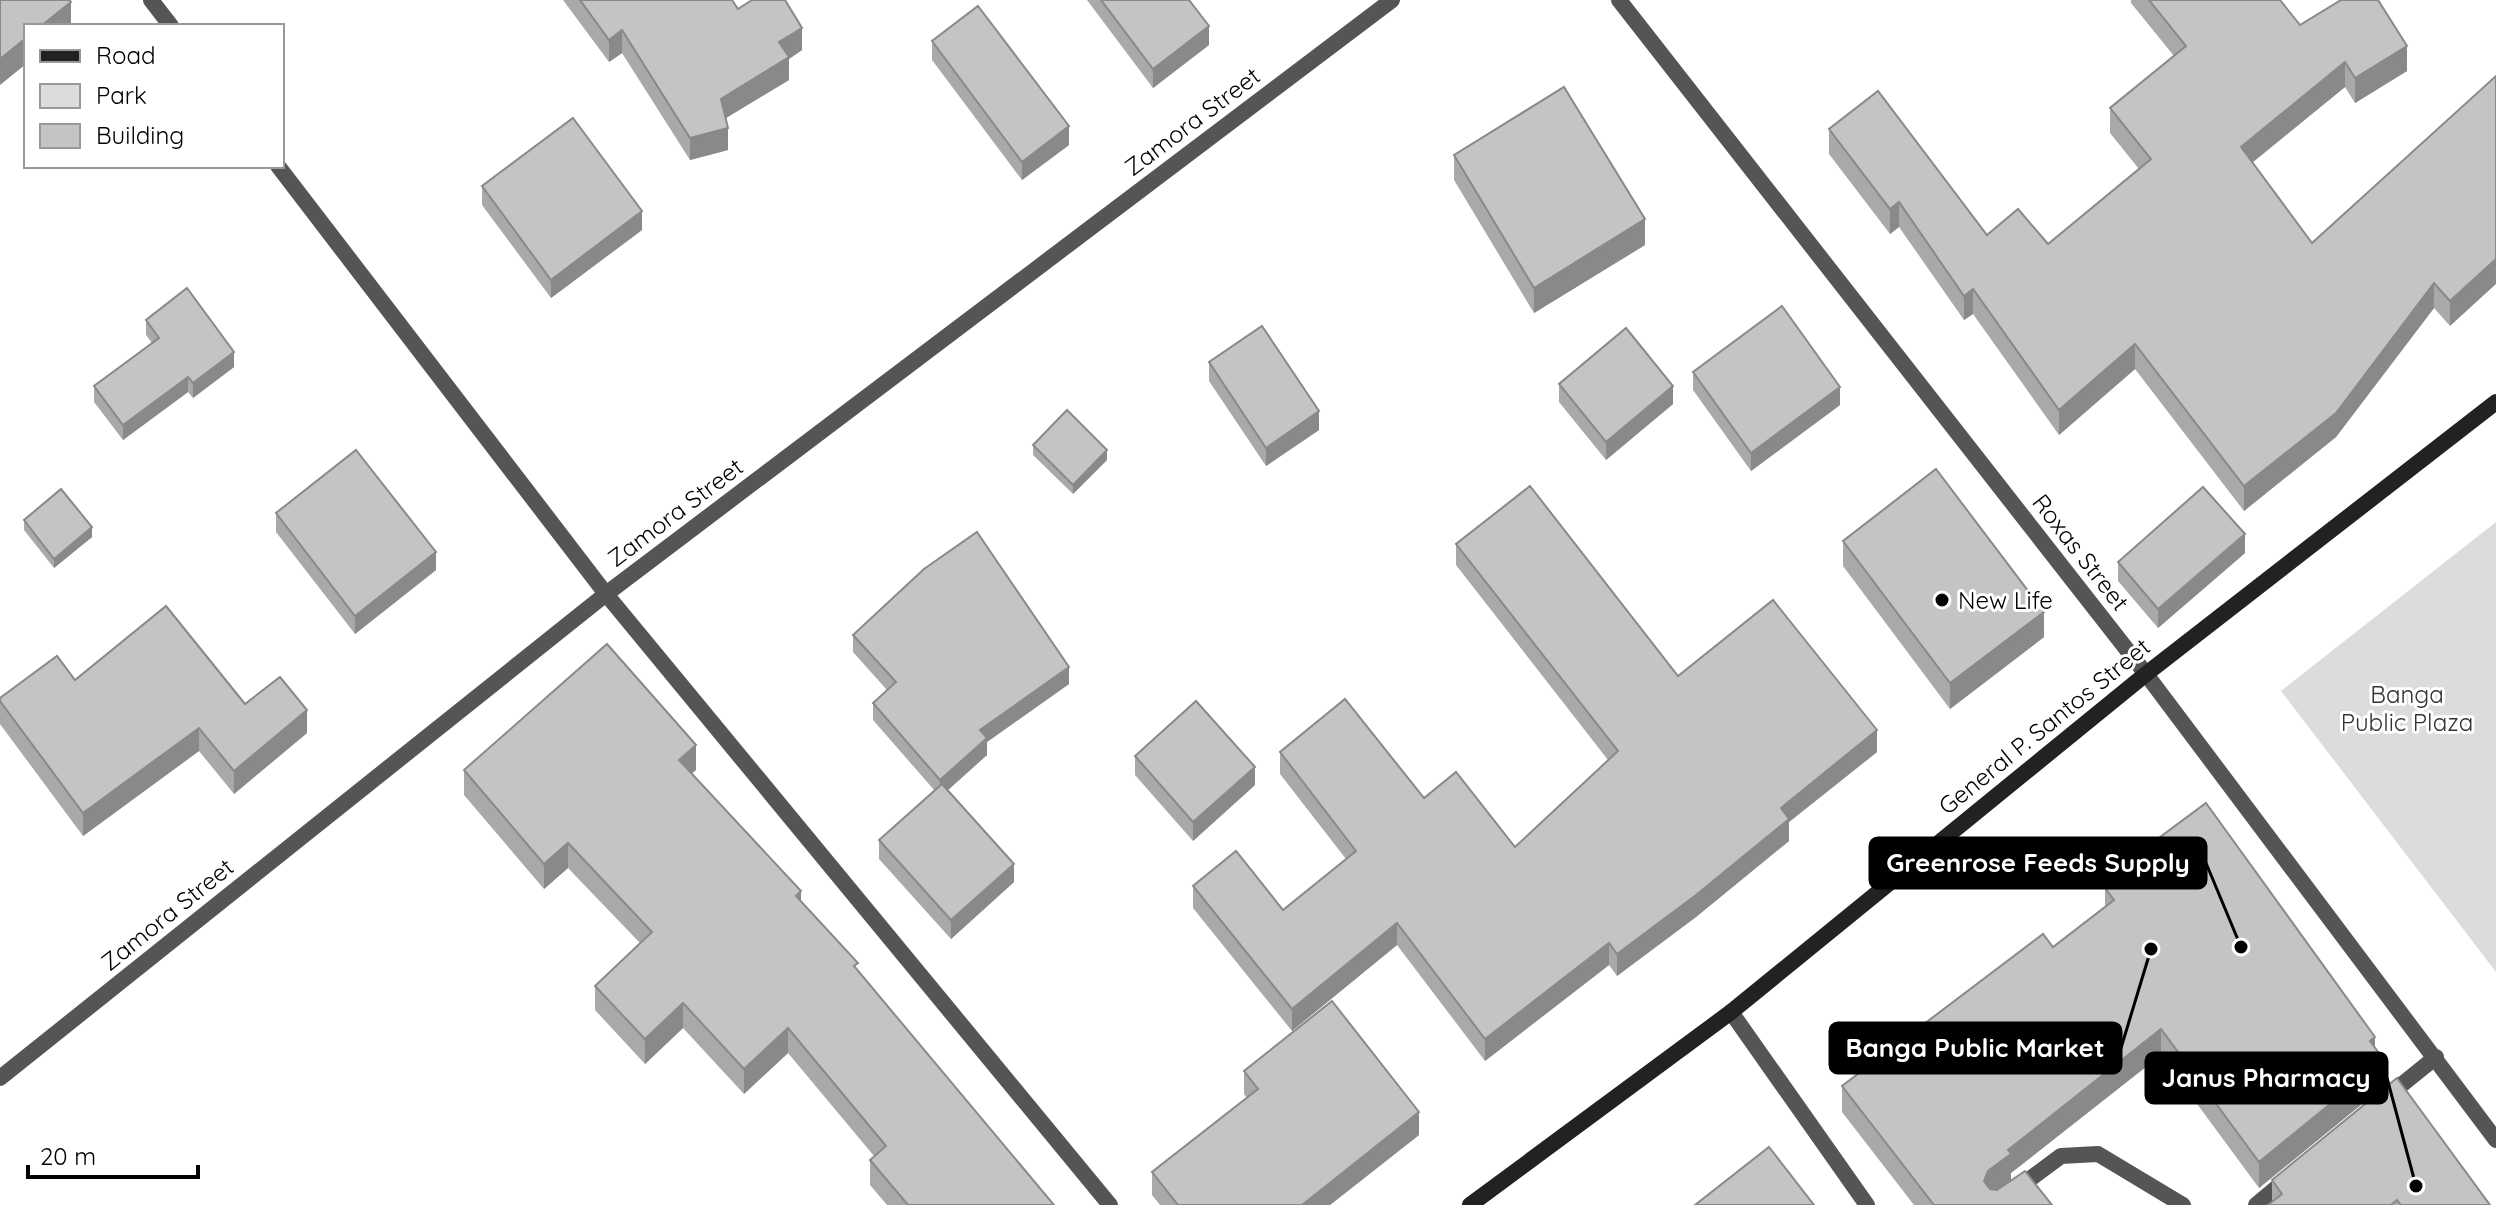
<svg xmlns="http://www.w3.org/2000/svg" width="2496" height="1205" font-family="Quicksand,sans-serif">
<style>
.green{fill:#dcdcdc}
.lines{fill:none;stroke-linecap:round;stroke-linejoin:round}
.service{stroke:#555;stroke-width:16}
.minor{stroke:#555;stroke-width:16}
.tertiary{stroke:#555;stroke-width:16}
.secondary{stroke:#222;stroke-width:16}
.wall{fill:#a9a9a9}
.shaded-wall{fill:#898989}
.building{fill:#c4c4c4;stroke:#898989;stroke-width:2}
.poi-dot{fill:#000;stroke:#fff;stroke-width:3}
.labels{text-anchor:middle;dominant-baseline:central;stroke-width:6;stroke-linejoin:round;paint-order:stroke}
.street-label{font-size:24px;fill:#000;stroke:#fff}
.poi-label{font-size:24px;fill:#000;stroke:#fff;text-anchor:start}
.park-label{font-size:24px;fill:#333;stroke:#fff}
.leader{fill:none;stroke:#000;stroke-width:3}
.callout-dot{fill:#000;stroke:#fff;stroke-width:3}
.callout{fill:#000;stroke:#000;stroke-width:3}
.callout-label{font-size:26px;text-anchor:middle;font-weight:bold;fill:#fff}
</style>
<rect width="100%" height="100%" fill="#fff"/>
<path class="green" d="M2496 522V972L2281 691Z"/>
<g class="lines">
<g class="service">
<path d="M1731 1012 1867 1205"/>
<path d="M2384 1099 2436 1057"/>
<path d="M1995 1205 2061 1156 2098 1154 2183 1205"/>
<path d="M2256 1205 2286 1180"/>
</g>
<g class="minor">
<path d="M151 0 171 26"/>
<path d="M1619 0 2146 674"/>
<path d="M278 166 606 594 1110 1205"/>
<path d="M0 1078 606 594 1392 0"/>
</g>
<path class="tertiary" d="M2146 674 2496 1140"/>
<path class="secondary" d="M1470 1205 1731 1012 2146 674 2496 402"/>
</g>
<g class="wall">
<path d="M563 0H732L738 9 802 50 789 59V80L726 118 728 150 690 160 622 53 609 62Z"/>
<path d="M1087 0H1189L1209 45 1153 88Z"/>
<path d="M2131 0H2280L2300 25 2407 71 2355 103 2345 87 2252 162 2312 243 2496 76 2450 326 2434 308 2336 437 2244 511 2135 369 2059 435 1973 314 1964 320 1899 227 1890 234 1829 154V129L1987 235 2048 244 2139 169 2110 133V108L2174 56 2131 3Z"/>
<path d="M932 41 1069 145 1022 180 932 60Z"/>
<path d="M1454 155 1645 245 1534 313 1454 180Z"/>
<path d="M482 186 642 230 551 298 482 205Z"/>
<path d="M146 320 234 367 193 398 188 392 123 440 94 402V386L152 343 146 335Z"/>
<path d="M1209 362 1319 430 1266 466 1209 381Z"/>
<path d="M1693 372 1840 405 1751 471 1693 390Z"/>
<path d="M1559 384 1673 404 1606 460 1559 402Z"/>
<path d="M1033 445 1107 460 1073 494 1033 455Z"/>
<path d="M276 513 436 570 355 634 276 532Z"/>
<path d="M24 520 92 537 54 568 24 530Z"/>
<path d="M1843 541 2044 637 1950 709 1843 566Z"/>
<path d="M1456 544 1678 676 1877 752 1789 822V841L1696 917 1617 976 1609 965 1485 1061 1397 945 1292 1031 1193 908V886L1283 910 1346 859 1280 774V752L1424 798 1515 847 1608 760 1456 565Z"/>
<path d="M2245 553 2158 628 2118 581V562Z"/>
<path d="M853 635 1069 684 987 742V755L947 791 1014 882 951 939 879 859V840L935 791 873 720V703L887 690 853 652Z"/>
<path d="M75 680 245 704 307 733 234 794 199 751 83 836 0 724V698Z"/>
<path d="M1135 756 1255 785 1193 841 1135 775Z"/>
<path d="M464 770H696L692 773 801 902 1054 1205H887L870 1185V1160L874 1156 788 1053 744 1094 683 1028 645 1064 595 1010V986L640 943 568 868 544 889 464 795Z"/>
<path d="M2140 852 2375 1049 2384 1086 2259 1188 2161 1055 2011 1173V1180L1997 1190 2052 1205H1914L1842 1112V1086L2053 947 2105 906V888L2140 862Z"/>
<path d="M1244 1071 1419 1135 1330 1205H1160L1152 1195V1172L1247 1098 1244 1094Z"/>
<path d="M2272 1180 2490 1205H2268L2272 1202Z"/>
</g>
<g class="shaded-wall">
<path d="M71 2V26H41Z"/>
<path d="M1209 26V45L1153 88V69Z"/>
<path d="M802 28V50L789 59V80L721 121V99L779 42Z"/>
<path d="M622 30V53L609 62V40Z"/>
<path d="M26 38V64L0 85V59Z"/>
<path d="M2407 46V71L2355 103V78Z"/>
<path d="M2345 62V87L2241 172V147Z"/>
<path d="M1069 126V145L1022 180V162Z"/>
<path d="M728 128V150L690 160V138Z"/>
<path d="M1899 202V227L1890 234V209Z"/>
<path d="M642 211V230L551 298V280Z"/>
<path d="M1645 219V245L1534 313V288Z"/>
<path d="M2496 259V284L2450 326V301Z"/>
<path d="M2434 283V308L2336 437 2244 511V486Z"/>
<path d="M1973 289V314L1964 320V296Z"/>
<path d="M2135 344V369L2059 435V410Z"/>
<path d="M234 352V367L193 398V383Z"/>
<path d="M188 377V392L123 440V425Z"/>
<path d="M1673 386V404L1606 460V442Z"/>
<path d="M1840 387V405L1751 471V453Z"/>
<path d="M1319 411V430L1266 466V448Z"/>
<path d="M1107 450V460L1073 494V485Z"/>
<path d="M92 527V537L54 568V559Z"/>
<path d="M2245 534V553L2158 628V609Z"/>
<path d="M436 552V570L355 634V616Z"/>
<path d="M2044 612V637L1950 709V683Z"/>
<path d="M1069 667V684L987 742V755L940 797V780L980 730Z"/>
<path d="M307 710V733L234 794V771Z"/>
<path d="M199 728V751L83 836V813Z"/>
<path d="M1877 730V752L1789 822V841L1696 917 1617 976V954L1781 808Z"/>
<path d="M696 745V770L679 784V760Z"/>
<path d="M1255 767V785L1193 841V822Z"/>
<path d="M568 843V868L544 889V864Z"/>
<path d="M1014 864V882L951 939V920Z"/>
<path d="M801 891V916L796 896Z"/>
<path d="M1397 923V945L1292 1031V1009Z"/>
<path d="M1609 943V965L1485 1061V1039Z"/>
<path d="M683 1003V1028L645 1064V1039Z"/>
<path d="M788 1028V1053L744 1094V1069Z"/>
<path d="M2161 1029V1055L2011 1173V1180L1988 1197 1984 1181 1988 1171 2008 1150Z"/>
<path d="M2375 1037V1063L2370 1041Z"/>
<path d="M2384 1060V1086L2259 1188V1162Z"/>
<path d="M1419 1112V1135L1330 1205H1302Z"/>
</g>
<g class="building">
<path d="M0 0H69L71 2 41 26H26V38L0 59Z"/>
<path d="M580 0H732L738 9 752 0H785L802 28 779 42 789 57 721 99 728 128 690 138 622 30 609 40Z"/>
<path d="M1101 0H1189L1209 26 1153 69Z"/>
<path d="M2149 0H2280L2300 25 2341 0H2378L2407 46 2355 78 2345 62 2241 147 2312 243 2496 76V259L2450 301 2434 283 2336 413 2244 486 2135 344 2059 410 1973 289 1964 296 1899 202 1890 209 1829 129 1878 91 1987 235 2018 209 2048 244 2151 159 2110 108 2186 46Z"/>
<path d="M978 6 1069 126 1022 162 932 41Z"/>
<path d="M1564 87 1645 219 1534 288 1454 155Z"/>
<path d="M573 118 642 211 551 280 482 186Z"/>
<path d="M187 288 234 352 193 383 188 377 123 425 94 386 159 338 146 320Z"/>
<path d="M1782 306 1840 387 1751 453 1693 372Z"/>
<path d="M1262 326 1319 411 1266 448 1209 362Z"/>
<path d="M1626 328 1673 386 1606 442 1559 384Z"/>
<path d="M1067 410 1107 450 1073 485 1033 445Z"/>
<path d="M356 450 436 552 355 616 276 513Z"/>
<path d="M1936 469 2044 612 1950 683 1843 541Z"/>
<path d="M1530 486 1678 676 1773 600 1877 730 1781 808 1789 819 1696 895 1617 954 1609 943 1485 1039 1397 923 1292 1009 1193 886 1236 851 1283 910 1356 851 1280 752 1345 699 1424 798 1456 772 1515 847 1618 751 1456 544Z"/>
<path d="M2203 487 2245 534 2158 609 2118 562Z"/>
<path d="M61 489 92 527 54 559 24 520Z"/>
<path d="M977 532 1069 667 980 730 987 738 940 780 873 703 896 682 853 635 924 569Z"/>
<path d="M166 606 245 704 280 677 307 710 234 771 199 728 83 813 0 701V698L57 656 75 680Z"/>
<path d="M607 644 696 745 679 760 801 891 796 896 858 963 854 966 1054 1205H908L870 1160 886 1146 788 1028 744 1069 683 1003 645 1039 595 986 652 932 568 843 544 864 464 770Z"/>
<path d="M1196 701 1255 767 1193 822 1135 756Z"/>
<path d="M942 784 1014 864 951 920 879 840Z"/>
<path d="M2206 803 2375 1037 2370 1041 2384 1060 2259 1162 2161 1029 2008 1150 2011 1154 1988 1171 1984 1181 1990 1189 1997 1190 2025 1171 2052 1205H1934L1842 1086 2043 934 2053 947 2114 900 2105 888 2145 858 2140 852Z"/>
<path d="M1332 1001 1419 1112 1302 1205H1178L1152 1172 1258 1089 1244 1071Z"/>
<path d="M2397 1078 2490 1205H2401L2397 1200 2391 1205H2268L2282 1194 2272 1180Z"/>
<path d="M1769 1147 1814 1205H1695Z"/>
</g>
<circle class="poi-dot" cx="1942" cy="600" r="8"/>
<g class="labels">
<g class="street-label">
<text transform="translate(1192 121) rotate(-37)">Zamora Street</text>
<text transform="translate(675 512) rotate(-37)">Zamora Street</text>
<text transform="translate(2081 552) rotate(52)">Roxas Street</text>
<text transform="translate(2044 726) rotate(-39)">General P. Santos Street</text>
<text transform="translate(167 914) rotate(-39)">Zamora Street</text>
</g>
<g class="poi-label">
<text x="1958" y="600">New Life</text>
</g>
<g class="park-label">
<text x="2407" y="694">Banga<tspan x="2407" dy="28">Public Plaza</tspan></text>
</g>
</g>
<path class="leader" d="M2241 947L2206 863M2151 949L2121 1048M2416 1186L2387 1078"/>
<g class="callout-dot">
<circle cx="2241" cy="947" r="8"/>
<circle cx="2151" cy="949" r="8"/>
<circle cx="2416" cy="1186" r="8"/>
</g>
<g class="callout">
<rect x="1870" y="838" width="336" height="50" rx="8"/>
<rect x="1830" y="1023" width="291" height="50" rx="8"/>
<rect x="2146" y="1053" width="241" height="50" rx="8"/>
</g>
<g class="callout-label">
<text x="2038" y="872">Greenrose Feeds Supply</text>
<text x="1975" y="1057">Banga Public Market</text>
<text x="2266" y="1087">Janus Pharmacy</text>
</g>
<rect x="24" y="24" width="260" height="144" fill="#ffffff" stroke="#999999" stroke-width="2"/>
<rect x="40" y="50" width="40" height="12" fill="#222222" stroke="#999999" stroke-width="2"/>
<text x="96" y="64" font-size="24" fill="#000000">Road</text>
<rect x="40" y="84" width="40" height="24" fill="#dcdcdc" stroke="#999999" stroke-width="2"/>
<text x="96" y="104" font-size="24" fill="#000000">Park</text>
<rect x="40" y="124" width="40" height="24" fill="#c4c4c4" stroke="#999999" stroke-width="2"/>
<text x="96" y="144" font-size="24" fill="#000000">Building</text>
<path d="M28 1165v12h170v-12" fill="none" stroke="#000000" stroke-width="4"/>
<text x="40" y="1165" font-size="24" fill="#000000" stroke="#ffffff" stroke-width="6" paint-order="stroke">20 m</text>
</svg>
